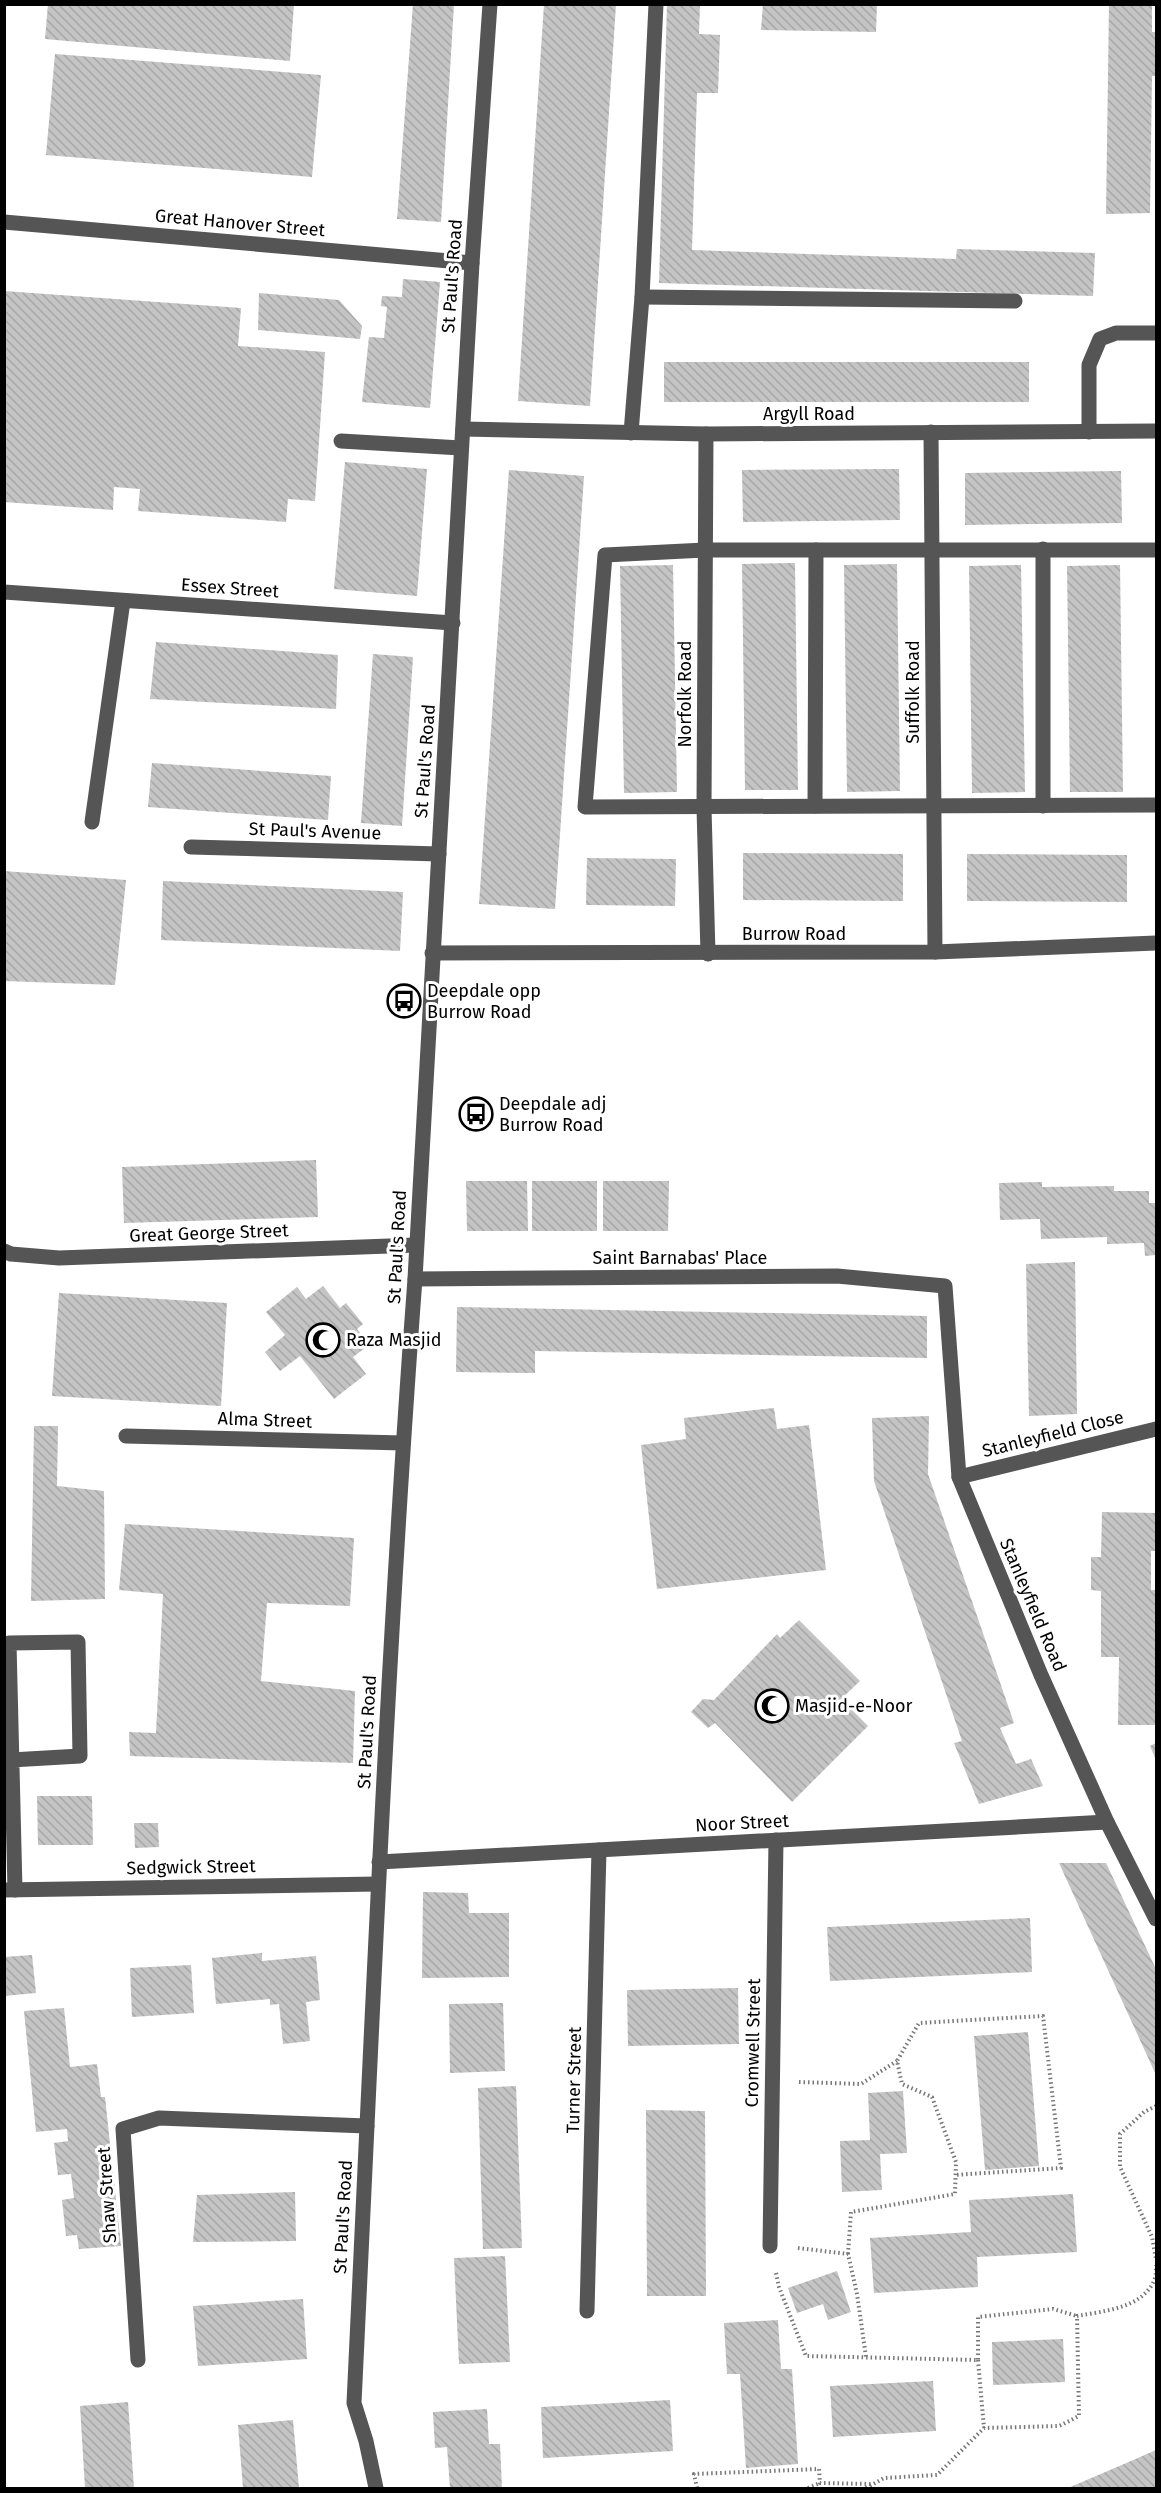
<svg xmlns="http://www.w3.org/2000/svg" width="1161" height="2493" font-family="'Fira Sans',sans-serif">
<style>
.building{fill:url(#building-back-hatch)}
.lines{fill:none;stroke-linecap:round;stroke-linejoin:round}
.path{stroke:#777;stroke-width:4;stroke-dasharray:1.5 3;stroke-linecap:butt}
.minor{stroke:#555;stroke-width:15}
.labels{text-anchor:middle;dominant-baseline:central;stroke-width:6;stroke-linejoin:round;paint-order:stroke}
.street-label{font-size:18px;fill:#000;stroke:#fff}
.poi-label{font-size:18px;fill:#000;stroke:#fff;text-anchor:start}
</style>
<defs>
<pattern id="building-back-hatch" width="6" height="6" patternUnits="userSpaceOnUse" patternTransform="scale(1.5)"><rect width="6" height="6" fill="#c4c4c4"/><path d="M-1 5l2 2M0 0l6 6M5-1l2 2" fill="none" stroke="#a7a7a7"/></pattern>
</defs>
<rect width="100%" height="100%" fill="#fff"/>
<g class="building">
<path d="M48 4H294L290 61 45 39Z"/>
<path d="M413 4H454L441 222 397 219Z"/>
<path d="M544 4H616L590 406 518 401Z"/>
<path d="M667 4H700L699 34 720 35 718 93H697L692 250 956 259 957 249 1095 253 1093 296 659 283Z"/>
<path d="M763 4H877L876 32 761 30Z"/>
<path d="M1109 4H1152V32H1156V76H1152L1150 213 1106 214Z"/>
<path d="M55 54 321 75 312 177 46 155Z"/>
<path d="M403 279 440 282 430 408 362 402 369 337 384 338 387 307 381 306 382 296 402 297Z"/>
<path d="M4 291 241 308 238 346 325 352 315 501 288 499 286 522 138 511 140 489 114 487 113 510 4 502Z"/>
<path d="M259 293 339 300 362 326 360 339 258 330Z"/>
<rect x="664" y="362" width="365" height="40"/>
<path d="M345 462 427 469 417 596 334 589Z"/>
<path d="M899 469 900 520 743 522 742 470Z"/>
<path d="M509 470 584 476 555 909 479 904Z"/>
<path d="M1121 471 1122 523 965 525V473Z"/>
<path d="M795 563 798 790H745L742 564Z"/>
<path d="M897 564 900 791 847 792 844 565Z"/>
<path d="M673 565 677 792 624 793 620 566Z"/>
<path d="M1021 565 1025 792 972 793 969 566Z"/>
<path d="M1120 565 1123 792H1070L1067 566Z"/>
<path d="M156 642 338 655 336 709 150 699Z"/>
<path d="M373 654 413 657 402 826 361 823Z"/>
<path d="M152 763 331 776 328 820 148 807Z"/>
<path d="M743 853 903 854V901L743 900Z"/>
<path d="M967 854 1127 855V902L967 901Z"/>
<path d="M587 858 676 859 675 906 586 905Z"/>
<path d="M4 871 126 880 115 985 4 981Z"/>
<path d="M163 881 403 892 400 951 161 940Z"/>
<path d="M316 1160 318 1217 124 1223 122 1167Z"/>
<path d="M466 1181H527L528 1231H467Z"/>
<rect x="532" y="1181" width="65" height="50"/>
<path d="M603 1181H669L668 1231H603Z"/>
<path d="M1042 1182V1187L1114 1186V1191H1149V1203H1156V1255L1145 1256 1144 1243 1107 1244V1237L1041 1239 1040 1219 1000 1220 999 1183Z"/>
<path d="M1075 1262 1077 1414 1029 1416 1026 1264Z"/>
<path d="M323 1286 340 1308 346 1303 363 1324 357 1329 369 1345 353 1357 366 1374 334 1399 300 1356 280 1371 265 1352 285 1335 266 1312 297 1287 306 1299Z"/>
<path d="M59 1293 227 1303 221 1406 52 1396Z"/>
<path d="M457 1307 927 1316V1358L535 1351V1373L456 1372Z"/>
<path d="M774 1408 777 1429 809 1425 826 1570 657 1589 641 1445 686 1439 684 1418Z"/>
<path d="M929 1416 928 1474 1014 1723 1000 1728 1016 1764 1031 1759 1043 1786 979 1804 954 1743 962 1741 874 1481 872 1418Z"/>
<path d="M34 1426H58L57 1486 104 1491 105 1599 31 1601Z"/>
<path d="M1102 1512 1156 1513V1551H1151V1590H1156V1725H1118L1119 1657H1101V1591L1091 1590V1557H1101Z"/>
<path d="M125 1524 354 1538 350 1606 267 1603 261 1681 355 1691 353 1763 130 1756 129 1732 156 1733 163 1594 119 1590Z"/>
<path d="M799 1620 860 1681 841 1699 868 1726 792 1802 715 1723 708 1728 691 1712 703 1699 714 1700 777 1634 780 1638Z"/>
<path d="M1156 1743V1760L1150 1746Z"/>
<path d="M37 1796H92L93 1845H38Z"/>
<path d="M134 1823H158L159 1847 135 1848Z"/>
<path d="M1059 1863H1106L1156 1969V2075Z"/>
<path d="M423 1892 468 1893 469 1913H509V1977L422 1978Z"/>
<path d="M1030 1918 1032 1972 830 1981 827 1927Z"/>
<path d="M262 1953V1961L316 1956 320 2000 306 2002 310 2041 283 2044 279 2004 270 2005V1999L216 2004 212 1958Z"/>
<path d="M32 1955 36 1993 4 1996V1957Z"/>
<path d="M191 1965 194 2013 132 2017 130 1968Z"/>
<path d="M738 1988 739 2044 628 2046 627 1990Z"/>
<path d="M503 2003 505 2071 450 2073 449 2004Z"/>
<path d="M64 2008 70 2067 97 2064 101 2097H105L121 2246 79 2249 77 2235 66 2236 62 2200 74 2198 71 2174 58 2175 54 2143 68 2141 67 2129 36 2132 24 2011Z"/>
<path d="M1028 2032 1039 2166 985 2170 974 2036Z"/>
<path d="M516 2086 522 2248 483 2249 478 2088Z"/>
<path d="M903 2091 907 2153 880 2154 882 2190 842 2192 840 2141 870 2140 868 2093Z"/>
<path d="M646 2110 705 2111 706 2296H647Z"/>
<path d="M295 2192 296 2241 193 2242 197 2195Z"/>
<path d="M1073 2194 1077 2252 977 2257 978 2287 874 2293 870 2238 971 2232 969 2200Z"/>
<path d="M505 2256 510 2362 459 2364 454 2258Z"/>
<path d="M837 2271 851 2312 828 2320 823 2304 797 2313 788 2288Z"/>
<path d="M303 2299 307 2359 198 2366 193 2306Z"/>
<path d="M778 2320 781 2369H792L798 2464 746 2468 740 2374H727L724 2323Z"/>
<path d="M1063 2339 1065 2382 993 2385 992 2342Z"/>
<path d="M933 2381 936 2431 833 2437 830 2386Z"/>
<path d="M670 2400 673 2451 543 2458 541 2407Z"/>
<path d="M128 2402 134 2488H85L80 2406Z"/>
<path d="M487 2409 489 2444H500L502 2488H450L447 2447 435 2448 433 2412Z"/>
<path d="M293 2420 299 2488H243L238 2425Z"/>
<path d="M1156 2450V2488H1068L1131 2461Z"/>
</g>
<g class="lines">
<g class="path">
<path d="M799 2082 861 2084 897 2061"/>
<path d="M1156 2106 1144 2112 1120 2134V2167L1152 2237 1156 2259"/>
<path d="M798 2248 848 2254 857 2294 866 2357"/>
<path d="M848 2254 851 2212 955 2194 956 2162 932 2097 902 2084 897 2061 919 2023 1043 2016 1061 2168 954 2175"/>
<path d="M776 2273 779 2287 806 2356 978 2360V2317L1053 2309 1077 2316"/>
<path d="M978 2360 984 2428"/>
<path d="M697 2488 694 2474 819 2469 820 2483 871 2484"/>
<path d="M808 2488 820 2483"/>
<path d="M866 2488 884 2478 937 2475 984 2428 1059 2426 1079 2416 1077 2316C1103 2311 1139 2309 1153 2283 1156 2278 1156 2271 1156 2265"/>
</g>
<g class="minor">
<path d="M4 222 472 263"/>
<path d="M642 297 1015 301"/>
<path d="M463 429 706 434 1156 431"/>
<path d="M931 432 935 952"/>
<path d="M1089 432V365L1100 339 1116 333H1156"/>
<path d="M631 433 642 297 656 4"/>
<path d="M706 434 704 808 708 954"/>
<path d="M341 441 461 448"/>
<path d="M1156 550H705L605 555 585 807 1156 805"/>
<path d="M4 592 453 623"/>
<path d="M815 806 816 550"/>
<path d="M1043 806V549"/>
<path d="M92 822 123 601"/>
<path d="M191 847 439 854"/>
<path d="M432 953 935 952 1156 943"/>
<path d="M4 1251 11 1254 59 1258 416 1245"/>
<path d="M415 1279 837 1276 945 1286 959 1477 1041 1675 1107 1822 1156 1919"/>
<path d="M126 1436 403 1443"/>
<path d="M959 1477 1156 1429"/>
<path d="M11 1760 80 1756 78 1642 9 1643 15 1890"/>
<path d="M379 1862 1107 1822"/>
<path d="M4 1890 378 1884"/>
<path d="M770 2246 776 1840"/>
<path d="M587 2311 599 1850"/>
<path d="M138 2360 123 2129 159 2118 367 2126"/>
<path d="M376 2488 366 2441 354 2403C372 2028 387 1653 415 1279L472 263 490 4"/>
</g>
</g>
<defs>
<g id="bus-ring" transform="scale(1.725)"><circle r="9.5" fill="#fff" stroke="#000" stroke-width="1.5"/><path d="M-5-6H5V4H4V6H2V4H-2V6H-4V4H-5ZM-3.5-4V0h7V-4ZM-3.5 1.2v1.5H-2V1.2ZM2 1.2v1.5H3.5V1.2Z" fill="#000"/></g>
<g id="mosque-ring" transform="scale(1.725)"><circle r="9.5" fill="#fff" stroke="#000" stroke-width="1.5"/><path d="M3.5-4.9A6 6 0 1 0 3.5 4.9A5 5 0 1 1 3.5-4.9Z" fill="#000"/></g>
</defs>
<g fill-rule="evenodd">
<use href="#bus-ring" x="404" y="1001"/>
<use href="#bus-ring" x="476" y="1114"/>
<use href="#mosque-ring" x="323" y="1340"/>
<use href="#mosque-ring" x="772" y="1706"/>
</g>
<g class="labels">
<g class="street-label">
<text transform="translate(240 223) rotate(5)">Great Hanover Street</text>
<text transform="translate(452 276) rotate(-86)">St Paul's Road</text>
<text x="809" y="414">Argyll Road</text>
<text transform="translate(230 588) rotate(4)">Essex Street</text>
<text transform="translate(913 692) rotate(-90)">Suffolk Road</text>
<text transform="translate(685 694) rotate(-90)">Norfolk Road</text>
<text transform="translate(425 761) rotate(-86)">St Paul's Road</text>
<text transform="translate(315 831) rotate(2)">St Paul's Avenue</text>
<text x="794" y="934">Burrow Road</text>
<text transform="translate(209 1233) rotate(-2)">Great George Street</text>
<text transform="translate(397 1247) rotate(-87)">St Paul's Road</text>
<text x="680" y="1258">Saint Barnabas' Place</text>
<text transform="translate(265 1420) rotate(2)">Alma Street</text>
<text transform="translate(1053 1434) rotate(-14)">Stanleyfield Close</text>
<text transform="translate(1033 1605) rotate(67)">Stanleyfield Road</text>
<text transform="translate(367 1732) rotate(-87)">St Paul's Road</text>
<text transform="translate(742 1823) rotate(-3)">Noor Street</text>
<text transform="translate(191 1867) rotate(-1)">Sedgwick Street</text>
<text transform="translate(753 2043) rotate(-89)">Cromwell Street</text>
<text transform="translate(574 2080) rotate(-89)">Turner Street</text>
<text transform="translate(107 2195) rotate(-94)">Shaw Street</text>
<text transform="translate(343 2217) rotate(-87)">St Paul's Road</text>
</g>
<g class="poi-label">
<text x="427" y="991">Deepdale opp<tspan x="427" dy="21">Burrow Road</tspan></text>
<text x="499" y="1104">Deepdale adj<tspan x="499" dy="21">Burrow Road</tspan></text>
<text x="346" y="1340">Raza Masjid</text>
<text x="795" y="1706">Masjid-e-Noor</text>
</g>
</g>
<rect width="1161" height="2493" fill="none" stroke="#000000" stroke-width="12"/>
</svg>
